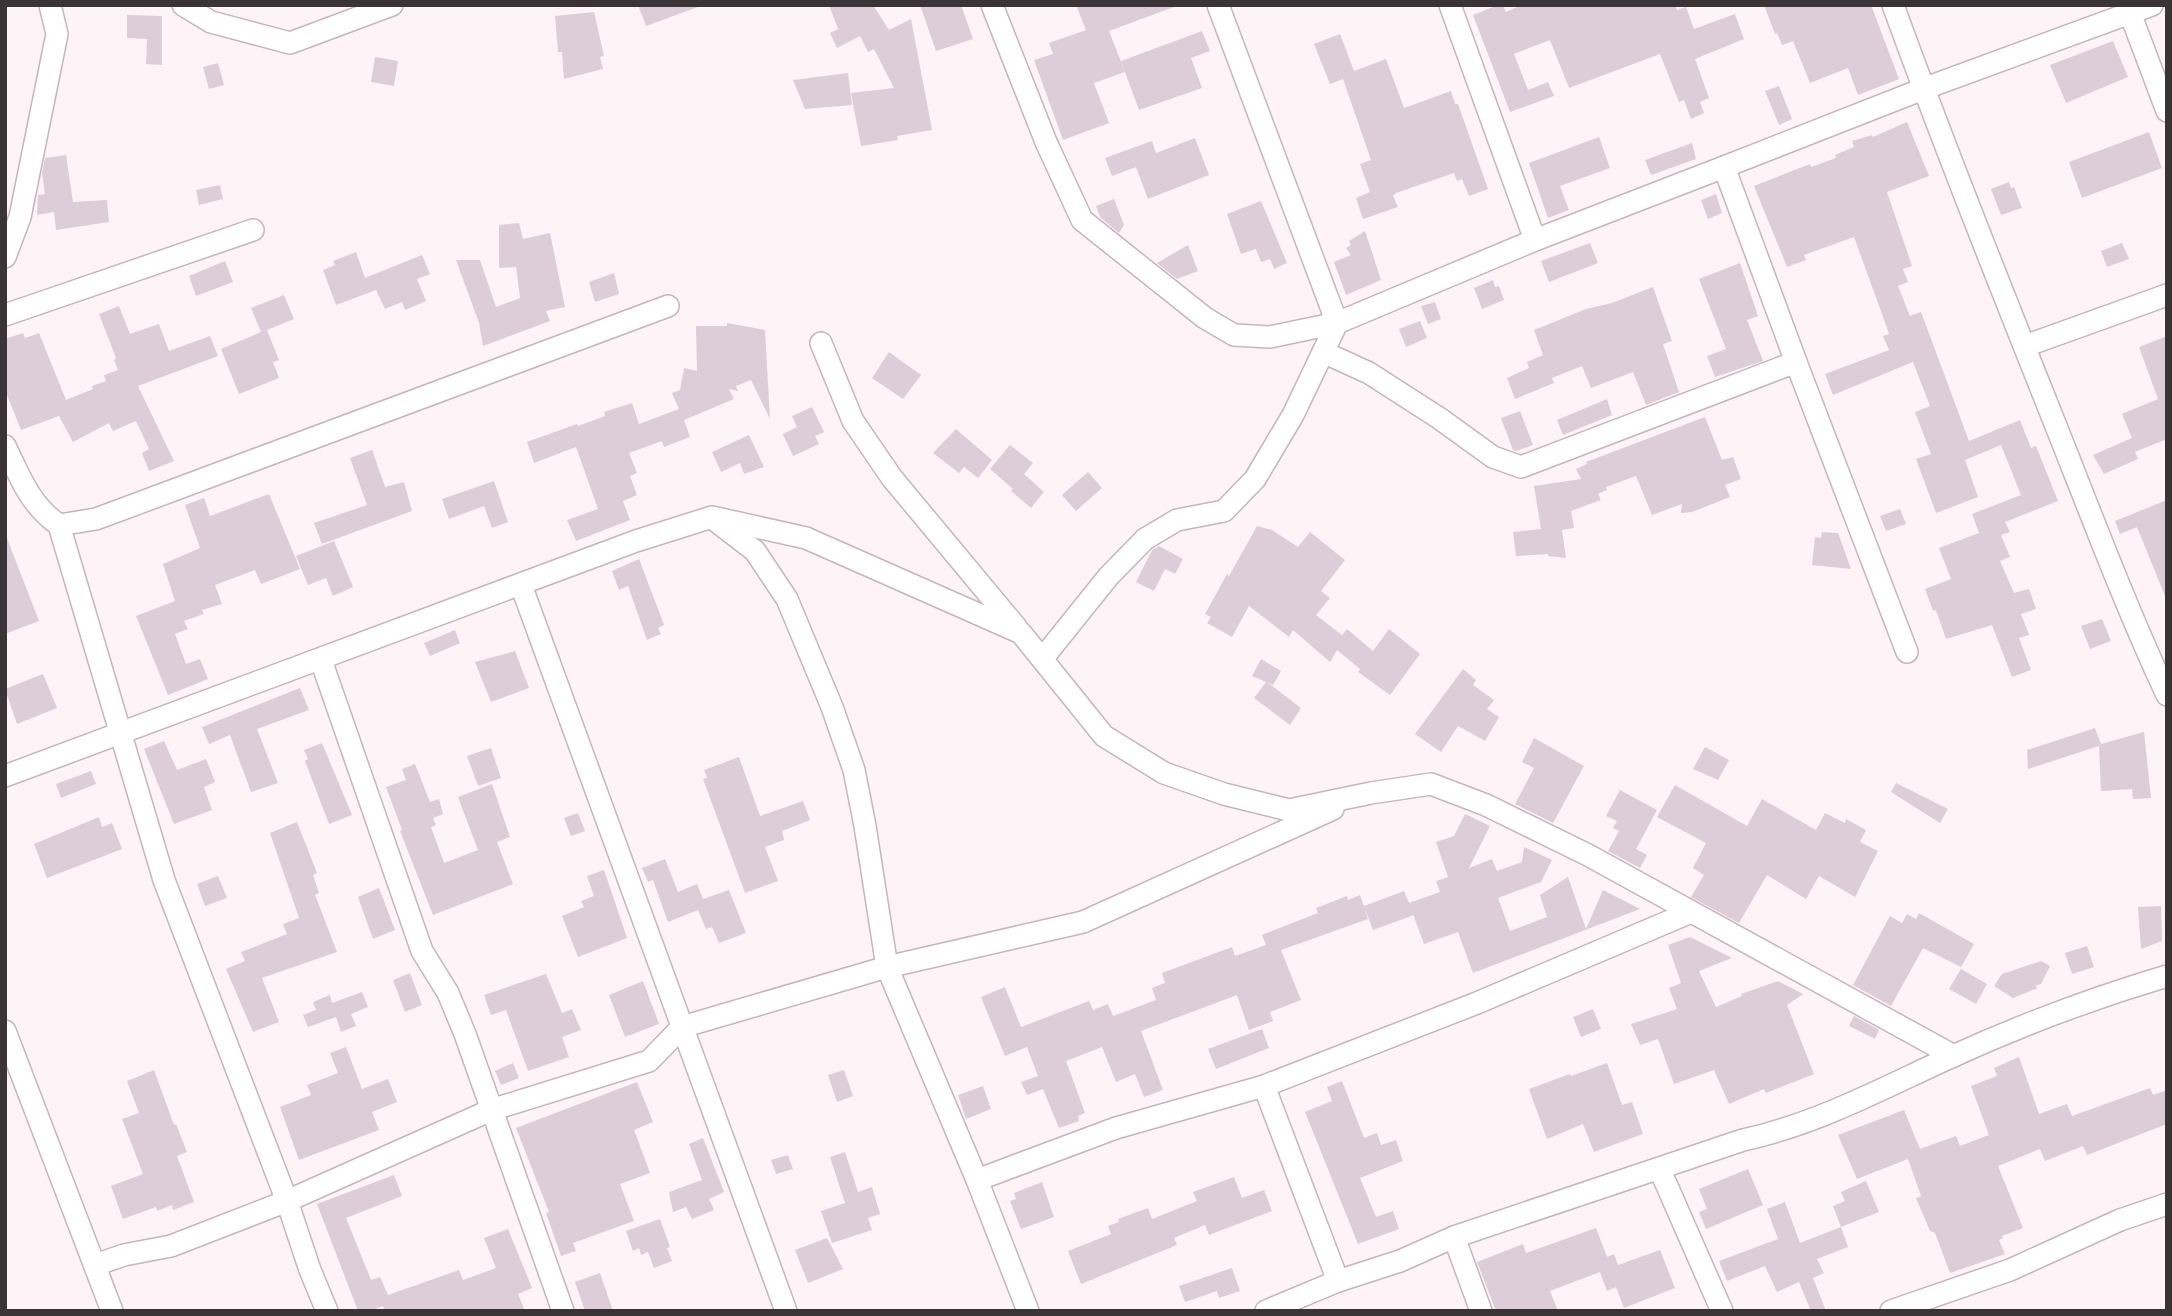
<svg xmlns="http://www.w3.org/2000/svg" width="2172" height="1316" font-family="Quicksand,sans-serif">
<style>
.building{fill:#dccdd8}
.lines{fill:none;stroke-linecap:round;stroke-linejoin:round}
.minor-casing{stroke:#c6b5bb;stroke-width:24}
.minor{stroke:#fff;stroke-width:21}
</style>
<rect width="100%" height="100%" fill="#fef3f7"/>
<g class="building">
<path d="M638 5H698V7L646 26Z"/>
<path d="M829 5H873L889 30 911 19 932 130 897 136 898 140 861 146 851 93 894 88 874 49 868 52 860 36 837 48 830 33 838 29Z"/>
<path d="M920 5H961L973 39 936 51Z"/>
<path d="M1076 5 1174 7 1109 31 1125 72 1094 83 1109 123 1063 140 1034 60 1053 54 1049 43 1086 30Z"/>
<path d="M1498 5H1503L1506 12 1522 5H1675L1677 10 1686 7 1694 29 1735 14 1744 39 1695 59 1709 98 1700 102 1704 113 1691 119 1684 100 1679 102 1660 54 1569 88 1550 40 1514 54 1528 90 1548 82 1554 96 1510 112 1473 15Z"/>
<path d="M1764 5H1871L1899 79 1858 95 1848 68 1810 83 1793 41 1782 45 1777 33 1775 34Z"/>
<path d="M594 12 604 56 600 57 603 69 564 79 562 52H558L555 16Z"/>
<path d="M127 15 162 16V65L146 64 147 39 127 38Z"/>
<path d="M1202 31 1210 51 1191 58 1202 88 1139 110 1121 61Z"/>
<path d="M1340 34 1354 71 1386 59 1404 108 1451 91 1455 104H1458L1488 189 1469 196 1462 179 1457 181 1454 173 1396 193 1393 196 1398 207 1363 219 1356 198 1370 192 1360 164 1371 160 1343 79 1330 84 1314 44Z"/>
<path d="M2113 41 2128 77 2066 103 2050 65Z"/>
<path d="M375 57 398 61 394 86 371 82Z"/>
<path d="M218 63 224 85 209 89 203 67Z"/>
<path d="M848 73 852 105 805 109 793 80Z"/>
<path d="M1779 86 1792 119 1779 125 1765 91Z"/>
<path d="M1907 122 1929 176 1887 192 1912 266 1903 269 1908 282 1898 286 1910 316 1921 312 1969 441 2020 420 2031 448 2036 446 2058 501 2005 522 2010 532 2001 535 2010 557 2000 561 2014 593 2029 589 2036 609 2021 614 2029 635 2019 638 2031 670 2012 677 1992 625 1946 639 1936 610 1933 611 1925 589 1951 579 1939 548 1979 533 1972 514 2021 495 2001 445 1965 460 1978 497 1936 513 1916 459 1931 454 1915 412 1930 406 1913 362 1833 395 1825 374 1889 350 1883 336 1889 334 1886 325 1854 237 1804 255 1806 260 1787 267 1754 186 1810 164 1811 167 1836 158 1835 155 1854 147 1852 141 1872 135 1873 137Z"/>
<path d="M2149 132 2162 168 2082 198 2069 162Z"/>
<path d="M1599 137 1610 168 1560 186 1569 210 1548 218 1529 163Z"/>
<path d="M1195 138 1209 175 1148 199 1136 167 1112 176 1105 158 1152 141 1156 153Z"/>
<path d="M1692 143 1696 159 1651 175 1645 160Z"/>
<path d="M66 155 73 202 107 200 109 222 56 230 54 212 37 215 38 195 45 194 42 173 45 158Z"/>
<path d="M2009 182 2011 188 2014 187 2022 208 2001 215 1991 189Z"/>
<path d="M220 185 223 199 199 205 196 190Z"/>
<path d="M1716 194 1722 213 1708 219 1701 200Z"/>
<path d="M1114 199 1124 225 1119 233 1100 217 1096 206Z"/>
<path d="M1261 201 1287 263 1274 269 1270 259 1261 262 1256 249 1241 254 1227 214Z"/>
<path d="M519 223 523 239 550 233 565 307 546 311 550 321 483 346 479 323 456 260H480L496 307 520 298 516 267 499 268V225Z"/>
<path d="M1365 231 1381 280 1346 295 1334 262 1351 255 1346 248 1351 245 1349 241Z"/>
<path d="M1590 243 1598 263 1549 282 1541 261Z"/>
<path d="M2122 243 2129 259 2107 267 2101 251Z"/>
<path d="M1188 245 1198 271 1177 279 1157 263Z"/>
<path d="M356 252 365 278 422 255 430 274 417 279 426 301 405 310 402 302 385 309 376 290 336 305 323 270 335 265 333 261Z"/>
<path d="M225 261 233 282 196 296 189 276Z"/>
<path d="M1740 263 1758 316 1747 320 1763 361 1715 377 1707 356 1726 349 1699 279Z"/>
<path d="M614 273 619 294 595 302 589 282Z"/>
<path d="M1493 280 1495 287 1499 286 1504 300 1482 309 1474 288Z"/>
<path d="M1653 287 1672 341 1663 344 1679 392 1646 405 1633 372 1591 388 1582 366 1552 378 1554 383 1515 399 1507 378 1529 368 1527 362 1543 355 1534 330 1586 309 1612 303Z"/>
<path d="M284 295 294 319 267 330 279 360 273 362 279 378 239 394 221 349 261 332 251 308Z"/>
<path d="M1435 302 1441 319 1428 324 1421 306Z"/>
<path d="M119 306 130 334 159 324 169 351 210 336 218 356 138 386 174 461 149 471 142 453 149 449 136 421 113 431 109 423 73 442 59 416 21 430 5 390V339L23 333 25 338 39 333 66 400 93 389 92 386 106 381 104 375 118 370 114 360 116 358 99 314Z"/>
<path d="M1420 321 1427 338 1406 347 1399 329Z"/>
<path d="M727 323 765 330 770 419 751 380 736 386 738 391 729 389 734 399 684 420 690 437 664 447 662 441 629 453 637 473 630 476 637 495 623 501 630 520 576 541 567 520 598 509 576 447 534 463 527 442 577 424 578 426 605 416 604 412 632 403 639 424 679 409 672 393 680 390 684 368 697 371 696 326H727Z"/>
<path d="M2167 336V439L2135 452 2138 459 2104 474 2093 455 2132 438 2122 414 2158 399 2139 347Z"/>
<path d="M889 352 921 375 903 399 872 378Z"/>
<path d="M1607 399 1612 415 1563 435 1557 420Z"/>
<path d="M812 407 824 432 815 436 819 444 793 456 783 434 797 427 792 416Z"/>
<path d="M1520 411 1533 445 1516 451 1513 450 1501 418Z"/>
<path d="M1705 417 1722 460 1733 457 1741 479 1725 485 1730 497 1692 512 1681 513 1682 504 1652 515 1636 476 1606 487 1607 490 1598 494 1601 500 1571 511 1574 528 1562 530 1566 558 1548 556V554L1516 556 1513 532 1541 529 1534 486 1581 479 1576 469 1587 464 1586 462Z"/>
<path d="M956 429 992 460 978 478 964 467 959 473 933 453Z"/>
<path d="M749 435 764 467 744 474 740 463 721 472 712 452Z"/>
<path d="M1010 445 1033 463 1024 474 1044 492 1031 508 1011 491 1013 489 990 469Z"/>
<path d="M372 450 385 487 404 482 412 511 322 544 314 523 367 505 350 458Z"/>
<path d="M1088 472 1102 488 1076 511 1062 495Z"/>
<path d="M494 481 508 522 492 528 484 506 449 519 442 499Z"/>
<path d="M269 494 300 569 261 584 255 570 215 585 222 604 202 610 204 614 184 621 188 629 175 634 186 664 200 659 208 679 168 695 136 616 175 601 163 564 200 548 185 505 204 498 210 516Z"/>
<path d="M2167 500V596H2165L2137 527 2120 534 2115 521Z"/>
<path d="M1900 509 1906 524 1886 531 1880 516Z"/>
<path d="M1257 526 1272 530 1298 547 1310 532 1345 560 1321 591 1330 598 1316 615 1342 635 1347 629 1373 651 1389 629 1420 654 1390 695 1358 672 1360 669 1337 650 1330 662 1293 630 1289 637 1249 606 1232 637 1207 623 1211 617 1205 614 1227 574 1229 576Z"/>
<path d="M1822 532 1838 533 1851 569 1812 565 1815 537 1821 538Z"/>
<path d="M5 533 39 621 5 634Z"/>
<path d="M334 541 353 587 333 596 326 578 308 585 296 556Z"/>
<path d="M1159 546 1183 559 1175 574 1165 569 1154 591 1136 582 1152 550Z"/>
<path d="M639 559 664 625 658 628 661 634 647 640 628 586 619 590 612 571Z"/>
<path d="M2102 619 2111 641 2090 649 2081 626Z"/>
<path d="M455 630 460 643 430 656 424 643Z"/>
<path d="M515 651 529 688 491 702 475 662Z"/>
<path d="M1261 659 1281 671 1273 685 1267 682 1301 708 1290 725 1254 698 1266 682 1252 676Z"/>
<path d="M1463 669 1476 680 1473 685 1494 700 1487 709 1499 717 1485 741 1458 726 1441 752 1415 734Z"/>
<path d="M43 674 57 708 17 724 5 689Z"/>
<path d="M300 688 309 710 257 729 278 783 251 792 230 735 209 744 202 727Z"/>
<path d="M2095 728 2101 744 2144 732 2151 798 2133 799 2132 789 2101 791 2099 746 2028 769 2027 750Z"/>
<path d="M1534 738 1584 766 1553 823 1515 804 1534 768 1522 762Z"/>
<path d="M164 741 177 770 206 759 215 782 204 787 212 810 174 824 144 749Z"/>
<path d="M322 743 352 815 329 824 305 761 308 759 304 750Z"/>
<path d="M1705 747 1729 760 1718 780 1693 769Z"/>
<path d="M491 748 501 778 478 786 467 756Z"/>
<path d="M739 757 760 816 803 801 810 820 782 831 784 840 765 847 778 881 745 893 703 779 707 778 704 770Z"/>
<path d="M415 764 430 802 439 799 443 814 433 818 436 825 431 827 444 863 478 850 458 797 492 784 510 837 497 842 513 884 433 915 400 831 402 830 386 787 406 780 402 769Z"/>
<path d="M91 771 96 784 61 798 56 784Z"/>
<path d="M1896 783 1948 809 1940 823 1891 792Z"/>
<path d="M1675 785 1747 826 1762 799 1816 830 1825 813 1845 823 1846 819 1866 830 1860 842 1878 851 1855 897 1819 876 1806 899 1767 875 1739 923 1691 897 1704 875 1693 868 1706 843 1657 817Z"/>
<path d="M1620 790 1657 810 1636 849 1647 855 1640 868 1608 851 1619 831 1613 828 1617 821 1606 816Z"/>
<path d="M578 813 585 831 571 836 564 818Z"/>
<path d="M1465 814 1490 826 1469 868 1492 859 1497 871 1522 862 1524 847 1552 860 1541 882 1498 898 1510 931 1547 917 1540 895 1568 877 1586 929 1603 890 1640 909 1473 973 1458 932 1424 944 1409 903 1440 892 1436 881 1448 877 1436 842 1454 836Z"/>
<path d="M99 817 102 827 112 823 122 849 47 878 34 844Z"/>
<path d="M297 822 317 873 313 875 319 893 315 895 337 952 262 978 279 1022 253 1032 226 969 245 961 241 952 287 934 283 924 299 918 270 833Z"/>
<path d="M665 859 678 892 697 884 703 899 729 890 746 933 719 943 712 927 706 929 698 910 668 922 653 880 648 882 642 868Z"/>
<path d="M604 870 627 938 578 957 562 916 584 907 581 901 594 896 587 876Z"/>
<path d="M218 876 227 898 205 906 197 884Z"/>
<path d="M379 888 395 930 373 939 358 897Z"/>
<path d="M1404 891 1414 915 1373 930 1364 906 1368 919 1281 950 1301 1000 1270 1012 1273 1021 1249 1030 1237 995 1141 1031 1163 1090 1144 1097 1135 1074 1116 1082 1102 1047 1066 1061 1085 1113 1078 1116 1079 1121 1059 1128 1043 1089 1027 1095 1021 1082 1038 1076 1027 1047 1005 1056 981 997 1005 987 1021 1027 1089 1001 1093 1010 1108 1004 1113 1016 1156 1000 1152 988 1165 983 1162 973 1232 947 1235 956 1266 945 1262 935 1318 913 1316 908 1347 896 1348 900 1360 895 1364 906Z"/>
<path d="M2161 906 2162 941 2141 949 2138 907Z"/>
<path d="M1919 913 1974 944 1961 967 1923 948 1891 1006 1853 985 1890 916 1902 923 1907 914 1916 919Z"/>
<path d="M1690 937 1732 958 1699 971 1716 1007 1742 996 1741 994 1778 981 1803 994 1787 1005 1814 1074 1766 1093 1764 1089 1729 1104 1714 1070 1674 1084 1658 1039 1640 1045 1631 1024 1677 1009 1669 988 1681 983 1668 945Z"/>
<path d="M2087 946 2094 967 2072 974 2065 953Z"/>
<path d="M2041 961 2050 966 2041 984 2035 986 2038 988 2013 998 1994 986 2002 974Z"/>
<path d="M1961 969 1987 984 1976 1004 1949 989Z"/>
<path d="M410 973 422 1005 405 1012 393 980Z"/>
<path d="M546 974 562 1013 572 1009 581 1030 562 1037 569 1057 528 1071 506 1010 491 1015 484 995Z"/>
<path d="M643 981 659 1024 625 1037 609 995Z"/>
<path d="M362 992 368 1007 351 1014 356 1026 341 1032 336 1017 308 1027 303 1015 316 1010 313 1002 330 995 332 1003Z"/>
<path d="M1593 1009 1601 1029 1581 1037 1573 1017Z"/>
<path d="M1854 1016 1879 1030 1875 1039 1849 1026Z"/>
<path d="M1262 1029 1269 1048 1216 1069 1208 1049Z"/>
<path d="M346 1047 362 1089 388 1079 397 1102 372 1112 379 1130 299 1160 280 1107 311 1095 307 1085 338 1073 330 1053Z"/>
<path d="M2019 1057 2039 1114 2067 1104 2072 1116 2150 1088 2153 1095 2167 1090V1124L2087 1155 2083 1146 2045 1161 2040 1149 1998 1166 2023 1228 2002 1236 2003 1238 1999 1240 2005 1254 1950 1273 1935 1233 1930 1231 1916 1198 1921 1196 1908 1159 1857 1179 1838 1135 1904 1110 1920 1149 1956 1136 1960 1146 1989 1135 1971 1086 1997 1076 1994 1068Z"/>
<path d="M513 1063 519 1078 501 1085 495 1071Z"/>
<path d="M1607 1063 1622 1105 1632 1102 1643 1134 1594 1152 1583 1124 1547 1139 1529 1089 1570 1074 1571 1076Z"/>
<path d="M154 1070 174 1125 176 1124 187 1152 177 1156 194 1202 173 1210 172 1205 157 1211 156 1207 123 1219 111 1186 143 1174 122 1119 139 1113 127 1081Z"/>
<path d="M844 1070 853 1096 837 1102 828 1075Z"/>
<path d="M1342 1081 1364 1138 1377 1133 1381 1145 1396 1140 1403 1161 1360 1178 1376 1217 1393 1211 1399 1229 1358 1244 1305 1112 1332 1101 1327 1087Z"/>
<path d="M637 1082 653 1122 634 1130 650 1173 620 1184 634 1221 573 1243 576 1251 561 1256 546 1213 549 1212 516 1128Z"/>
<path d="M983 1086 991 1109 966 1119 958 1095Z"/>
<path d="M703 1138 724 1192 709 1199 714 1210 692 1219 686 1207 673 1212 669 1192 702 1180 689 1144Z"/>
<path d="M845 1152 858 1192 872 1187 880 1214 868 1218 872 1230 832 1243 821 1211 845 1203 830 1157Z"/>
<path d="M788 1155 793 1169 776 1174 771 1160Z"/>
<path d="M1748 1169 1763 1205 1706 1229 1699 1212 1707 1209 1699 1189Z"/>
<path d="M394 1175 402 1196 346 1218 371 1280 380 1277 388 1295 459 1270 463 1280 496 1268 484 1238 508 1229 532 1288 518 1294 525 1311H385L383 1306 370 1311H358L317 1204Z"/>
<path d="M1234 1177 1242 1198 1264 1190 1272 1211 1209 1235 1205 1225 1174 1238 1177 1245 1081 1284 1068 1251 1111 1234 1108 1226 1119 1222 1118 1219 1148 1208 1152 1219 1197 1201 1193 1192Z"/>
<path d="M1866 1181 1879 1212 1841 1227 1833 1206 1845 1201 1841 1192Z"/>
<path d="M1042 1182 1054 1217 1021 1229 1010 1201 1016 1199 1014 1193Z"/>
<path d="M1785 1202 1800 1243 1841 1227 1848 1247 1817 1259 1824 1273 1813 1278 1826 1311H1811L1799 1282 1777 1292 1765 1266 1727 1281 1719 1261 1778 1239 1767 1209Z"/>
<path d="M660 1219 670 1247 667 1248 672 1261 654 1268 648 1252 641 1255 639 1248 633 1251 626 1231Z"/>
<path d="M1596 1228 1607 1257 1614 1254 1618 1265 1660 1250 1675 1288 1624 1308 1616 1287 1607 1291 1600 1272 1550 1291 1558 1311H1496L1477 1262 1523 1244 1526 1253Z"/>
<path d="M827 1238 843 1269 808 1283 795 1250Z"/>
<path d="M1232 1268 1240 1291 1219 1298 1217 1291 1185 1302 1179 1286Z"/>
<path d="M600 1273 613 1311H585L575 1282Z"/>
</g>
<g class="lines">
<g class="minor-casing">
<g id="minor">
<path d="M183 5 211 22 290 43 392 5"/>
<path d="M992 5 1046 142 1082 220 1205 318 1234 335 1270 337 1337 323 1535 240 1724 167 1923 89 2152 5"/>
<path d="M1450 5 1535 240"/>
<path d="M1893 5C1942 140 1995 273 2048 406 2087 503 2123 601 2167 695"/>
<path d="M2127 5 2167 111"/>
<path d="M1724 167 1796 362 1907 652"/>
<path d="M5 257 20 217 57 34 50 5"/>
<path d="M5 315 253 230"/>
<path d="M821 343 853 421 892 478 1016 627"/>
<path d="M2025 346 2167 295"/>
<path d="M1323 352 1369 373 1439 418 1493 457 1521 467 1796 362"/>
<path d="M5 446C20 477 30 505 59 525L164 880 287 1201 310 1270 327 1311"/>
<path d="M716 521 755 551 787 599 832 707 854 770 865 826 887 967 977 1180 1028 1311"/>
<path d="M59 525 96 519 668 306"/>
<path d="M521 585 786 1311"/>
<path d="M1043 658 1108 577 1145 539 1177 520 1224 511 1255 479 1293 415 1337 323 1218 5"/>
<path d="M321 660 422 951 448 993 465 1034 563 1311"/>
<path d="M5 776 636 541 712 517 806 538 1021 633 1104 736 1164 773 1224 794 1289 810 1371 793 1431 784 1486 805 1588 855 1954 1056"/>
<path d="M5 1031 112 1311"/>
<path d="M1264 1086 1338 1281"/>
<path d="M1660 1170 1722 1311"/>
<path d="M977 1180 1116 1128 1264 1086 1477 1003 1691 912"/>
<path d="M1454 1237 1481 1311"/>
<path d="M95 1265 124 1255 171 1246 287 1201 491 1110 649 1061 682 1027 887 967 1083 922 1333 809"/>
<path d="M1266 1311 1338 1281 1400 1261 1454 1237 1743 1140C1817 1124 1883 1088 1951 1057 2021 1025 2093 998 2167 976"/>
<path d="M1891 1311 2010 1270 2120 1220 2167 1204"/>
</g>
</g>
<use href="#minor" class="minor"/>
</g>
<rect width="2172" height="1316" fill="none" stroke="#3b3436" stroke-width="14"/>
</svg>
